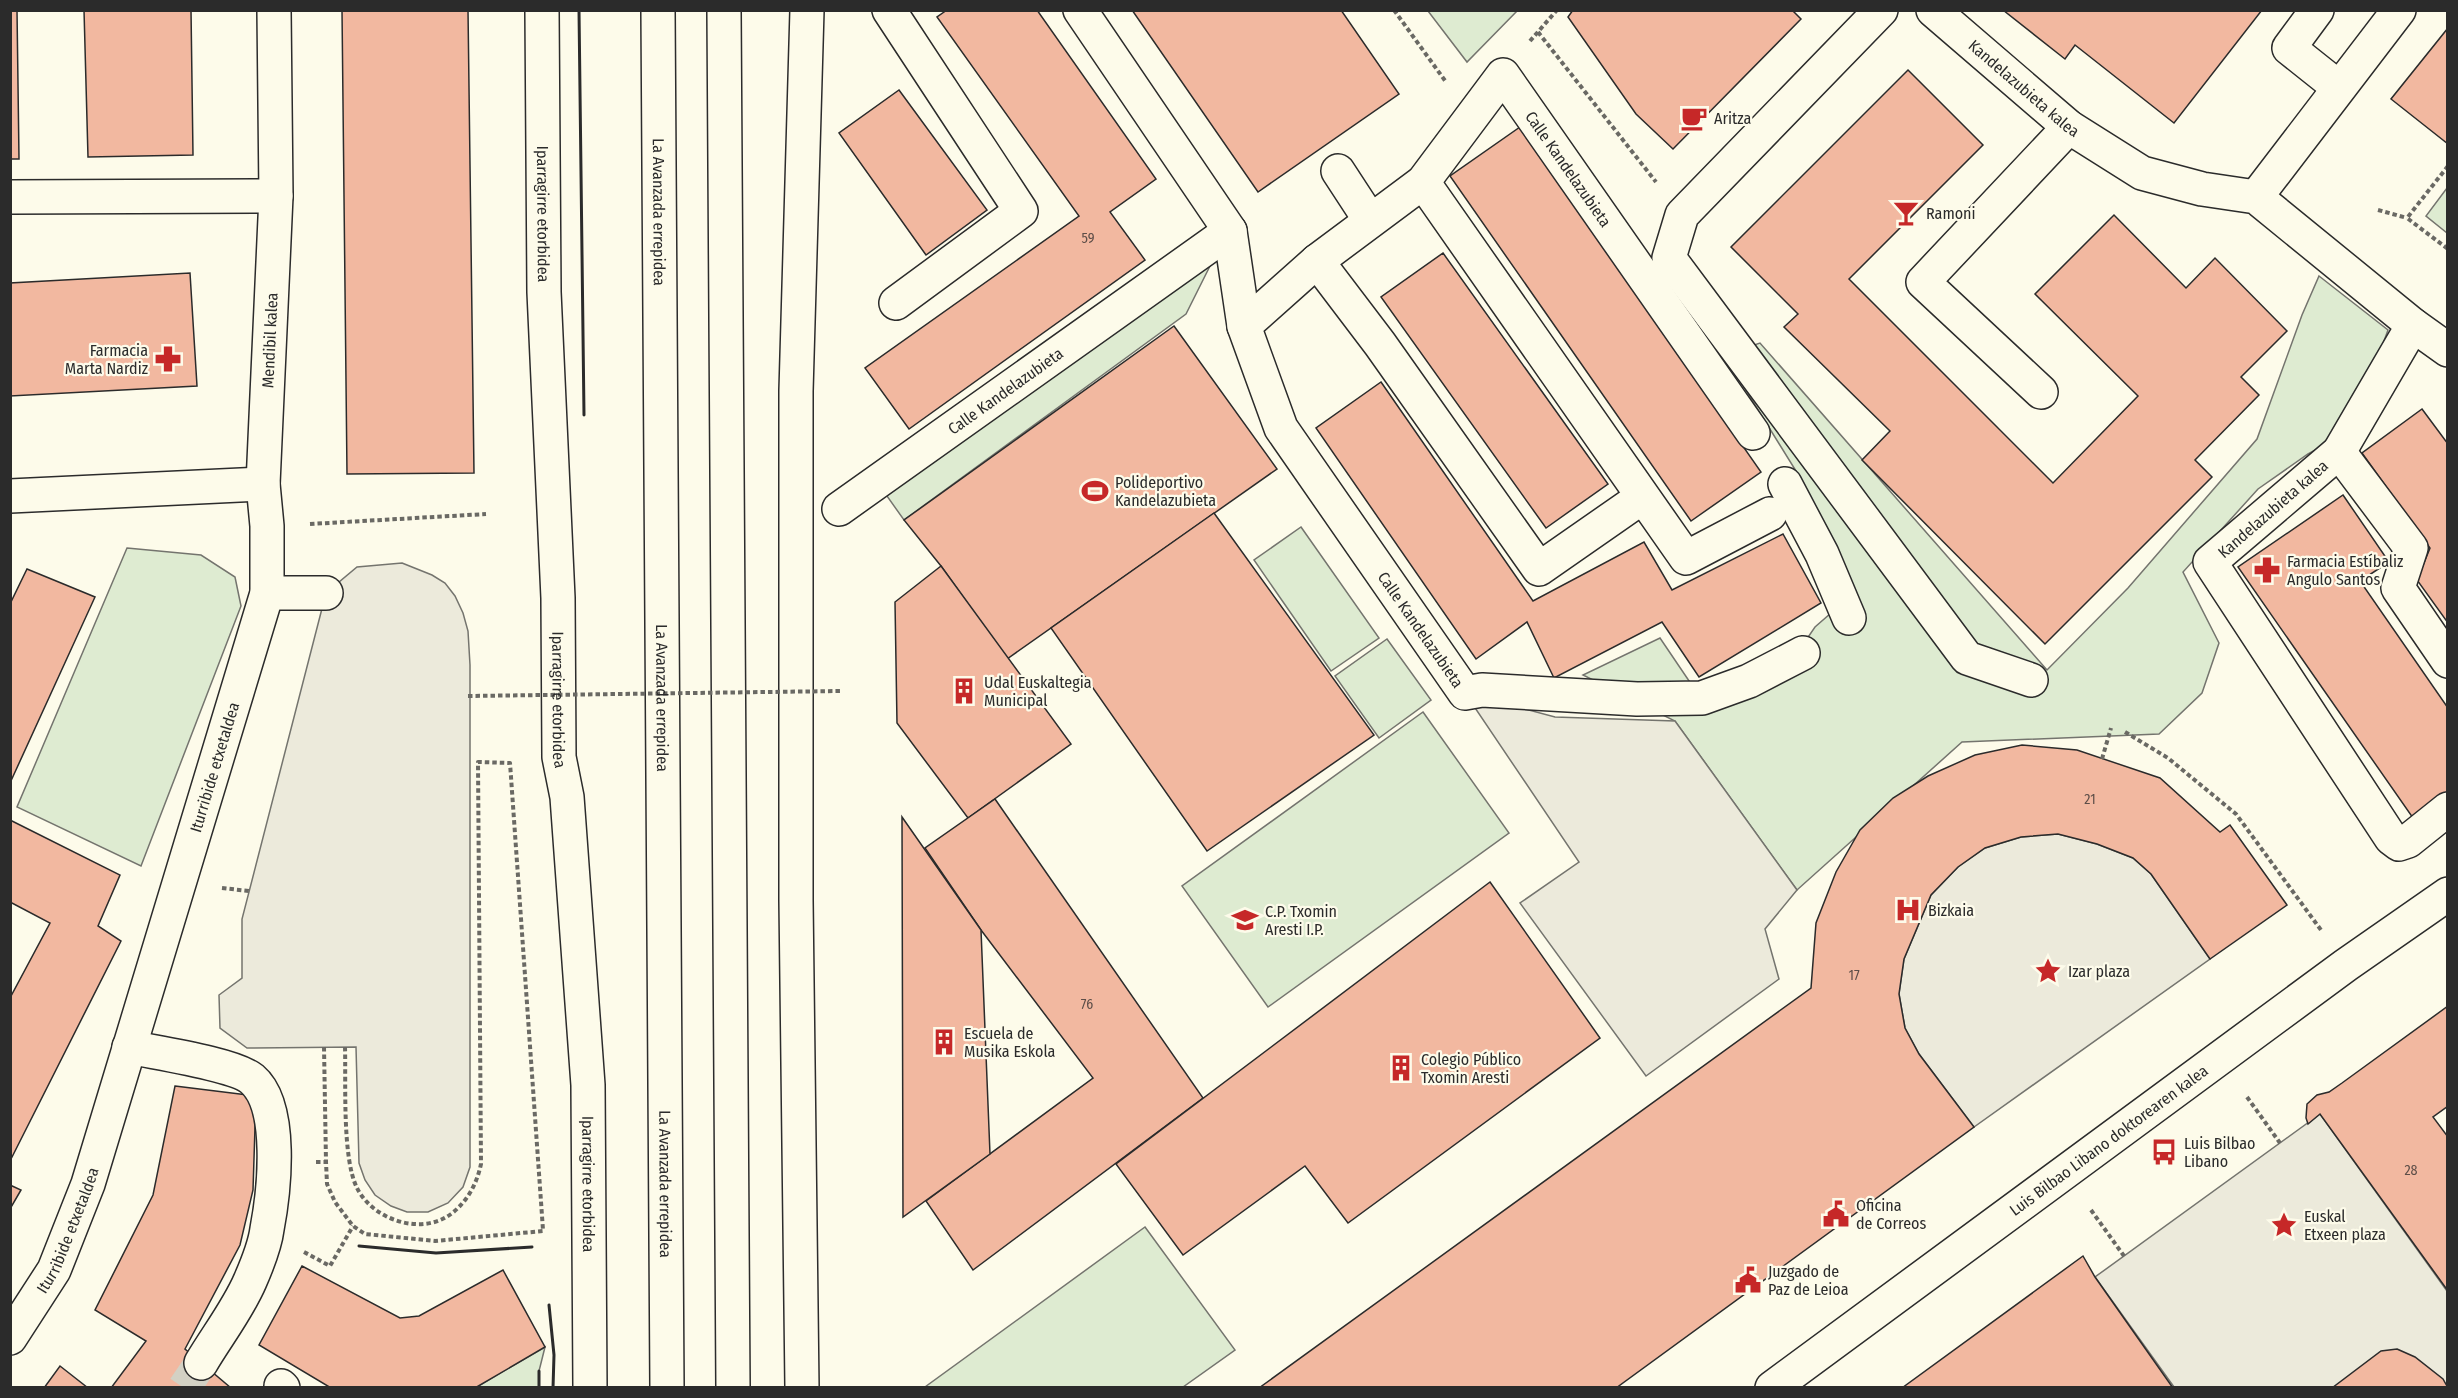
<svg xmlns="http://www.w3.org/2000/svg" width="2458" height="1398" font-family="'Fira Sans Condensed',sans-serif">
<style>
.green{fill:#deebd1;stroke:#74746e;stroke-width:1.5}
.parking{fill:#eceadb;stroke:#74746e;stroke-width:1.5}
.building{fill:#f2b8a0;stroke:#2b2b2b;stroke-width:1.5}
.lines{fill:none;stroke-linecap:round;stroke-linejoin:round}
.minor-tunnel{stroke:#d3d1c4;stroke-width:33;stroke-dasharray:33 16;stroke-linecap:butt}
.minor-casing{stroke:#2b2b2b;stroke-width:36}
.major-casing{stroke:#2b2b2b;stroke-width:36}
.highway-casing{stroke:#2b2b2b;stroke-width:36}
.path{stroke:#6a6964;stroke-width:4;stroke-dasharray:4.5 3;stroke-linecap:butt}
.minor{stroke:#fdfbea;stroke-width:33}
.major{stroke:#fdfbea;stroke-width:33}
.highway{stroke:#fdfbea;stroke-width:33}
.path-bridge{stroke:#6a6964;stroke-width:4;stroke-dasharray:4.5 3;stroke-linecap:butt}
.wall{stroke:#2b2b2b;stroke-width:3}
.labels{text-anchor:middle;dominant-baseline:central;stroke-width:4.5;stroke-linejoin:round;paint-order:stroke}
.number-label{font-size:14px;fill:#5d4e48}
.street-label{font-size:16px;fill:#2b2b2b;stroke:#fdfbea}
.poi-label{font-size:16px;fill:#2b2b2b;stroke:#fdfbea;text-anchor:start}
</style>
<rect width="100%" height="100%" fill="#fdfbea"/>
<g class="green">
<path d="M1428 11H1517L1467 62Z"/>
<path d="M2447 188V233L2426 216Z"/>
<path d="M1216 254 1186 314 904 520 882 489Z"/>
<path d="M2319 276 2388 330 2351 431 2308 454 2258 489 2183 572 2219 643 2202 693 2159 734 1962 742 1797 890 1675 721 1583 675 1660 638 1706 706 1787 668 1815 627 1831 613 1798 508 1796 471 1724 355 1760 343 2047 670 2128 588 2257 439 2302 315Z"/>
<path d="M1301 527 1379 638 1331 671 1254 560Z"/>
<path d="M127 548 201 555 235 577 241 606 141 866 17 807Z"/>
<path d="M1387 639 1431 700 1379 738 1335 676Z"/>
<path d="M1423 712 1509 833 1268 1007 1182 886Z"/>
<path d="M1145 1227 1235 1350 1183 1387H925Z"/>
<path d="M545 1347 539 1371V1387L475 1388Z"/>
</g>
<g class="parking">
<path d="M402 563 432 575 445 583 455 596 463 613 468 631 470 665V1167L463 1187 448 1203 428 1212H407L391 1206 375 1195 365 1180 359 1163 356 1047 247 1048 220 1028 219 995 242 978V919L326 593 357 567Z"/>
<path d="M1465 693 1555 717 1675 721 1797 890 1765 929 1779 979 1646 1076 1520 903 1579 862Z"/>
<path d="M2058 834 2097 844 2133 858 2151 874 2210 959 1974 1127 1919 1054 1905 1028 1899 994 1904 959 1931 895 1958 867 1985 848 2021 837Z"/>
<path d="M2320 1114 2447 1291V1387H2174L2095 1277Z"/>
</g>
<g class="building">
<path d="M10 10H17L19 159H10Z"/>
<path d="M84 10H191L193 155 88 157Z"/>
<path d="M342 10H468L474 473 347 474Z"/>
<path d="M947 10H1037L1156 179 1110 212 1145 260 909 429 865 368 1079 216 937 17Z"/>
<path d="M1132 10H1341L1399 94 1258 192Z"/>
<path d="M1573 10H1792L1801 19 1673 149 1636 114 1568 17Z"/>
<path d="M2003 10H2262L2174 123 2075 45 2065 59Z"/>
<path d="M2448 28V144L2391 99Z"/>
<path d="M1908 70 1983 145 1849 279 2053 483 2138 396 2035 294 2114 215 2186 288 2215 258 2287 331 2241 377 2259 395 2195 460 2212 477 2045 644 1862 460 1890 431 1784 327 1798 314 1731 247Z"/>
<path d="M899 90 987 210 926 255 839 133Z"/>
<path d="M1520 127 1761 472 1691 521 1450 176Z"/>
<path d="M1443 253 1608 484 1546 528 1381 297Z"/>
<path d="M190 273 197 386 10 396V283Z"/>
<path d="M1174 326 1277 469 1007 659 941 566 904 520Z"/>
<path d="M1381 382 1533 601 1644 542 1672 590 1783 534 1821 603 1699 677 1662 622 1554 678 1527 622 1476 659 1316 428Z"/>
<path d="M2422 409 2448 444V623L2417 580 2430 548 2362 453Z"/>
<path d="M2343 495 2389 562 2360 581 2448 708V794L2413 818 2238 567Z"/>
<path d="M1214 513 1374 735 1207 851 1051 628Z"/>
<path d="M941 566 1071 744 968 818 897 723 895 602Z"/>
<path d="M27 569 95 597 10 783V604Z"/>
<path d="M2022 745 2077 750 2160 778 2220 832 2230 825 2287 905 2210 959 2151 874 2133 858 2097 844 2058 834 2021 837 1985 848 1958 867 1931 895 1904 959 1899 994 1905 1028 1919 1054 1974 1127 1616 1388H1259L1811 988 1816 923 1836 872 1860 830 1893 798 1928 776 1975 755Z"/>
<path d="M995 799 1203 1098 973 1270 926 1201 1093 1078 981 930 925 848Z"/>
<path d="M902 817 981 930 990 1154 903 1217Z"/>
<path d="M10 820 120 875 98 926 121 941 10 1161V998L50 923 10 902Z"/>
<path d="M1490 882 1600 1038 1348 1223 1305 1166 1183 1255 1116 1164Z"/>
<path d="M2448 1006V1106L2433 1117 2448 1137V1291L2320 1114 2308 1124 2306 1118 2307 1104 2317 1095 2329 1092 2342 1083Z"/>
<path d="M175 1086 256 1096 253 1190 240 1245 185 1349 231 1388H111L146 1341 95 1310 153 1195Z"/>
<path d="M10 1185 21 1190 10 1209Z"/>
<path d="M2083 1256 2095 1277 2173 1388H1902Z"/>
<path d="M302 1266 400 1318 419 1316 503 1270 545 1347 475 1388H331L259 1345Z"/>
<path d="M2397 1349 2415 1357 2443 1379 2448 1388H2332L2381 1351Z"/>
<path d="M60 1366 88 1388H44Z"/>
</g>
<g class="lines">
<path class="minor-tunnel" d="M184 1388 201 1363"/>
<g class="minor-casing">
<g id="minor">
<path d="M889 10 1021 211 896 303"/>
<path id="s1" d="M1080 10 1230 231 1244 326 1281 428 1465 693 1482 690 1637 699 1702 698 1749 681 1803 653"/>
<path d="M1881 10 1682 215 1669 258 1967 658 2031 680"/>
<path id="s2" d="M1933 10 2069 127 2142 173 2202 189 2256 197 2413 325 2448 350"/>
<path d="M2317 10 2289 48 2338 87"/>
<path d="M1338 171 1370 220"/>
<path d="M1423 182 1686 558 1770 514"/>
<path d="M10 197 276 196"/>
<path d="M2256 197 2399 10"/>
<path d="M1317 261 1380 344 1539 569 1641 498"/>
<path d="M2413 325 2339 452 2210 562 2391 838 2399 844 2408 841 2448 809"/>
<path id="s3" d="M1244 326 1317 261 1423 182 1503 75 1753 433"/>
<path d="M2041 392 1923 282 2069 127"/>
<path d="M2339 452 2411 548 2398 588 2448 661"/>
<path d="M1785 484 1822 554 1849 618"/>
<path d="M10 496 263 484"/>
<path id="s4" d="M839 509 1230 231"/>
<path d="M267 593H326"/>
<path d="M129 1047C157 1053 234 1064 252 1079 284 1106 274 1192 267 1229 265 1245 257 1265 250 1281 238 1309 217 1336 201 1363"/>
<path id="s5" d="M10 1338 54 1270 88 1184 267 593V526L263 484 276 196 274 10"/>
<path d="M281 1386 283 1388"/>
<path id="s6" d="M1772 1388 2346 965 2448 894"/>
</g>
</g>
<g class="major-casing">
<g id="major">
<path id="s7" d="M542 10 544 292 558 598 559 757 567 797 588 1085 590 1388"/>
<path d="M802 1388 796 900V391L807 10"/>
</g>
</g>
<g class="highway-casing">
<g id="highway">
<path id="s8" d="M658 10 667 1388"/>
<path d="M724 10 733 1388"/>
</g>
</g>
<g class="path">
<path d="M1394 10 1446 82"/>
<path d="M1538 32 1656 182"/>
<path d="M1530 41 1557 10"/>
<path d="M2448 166 2407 218 2448 249"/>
<path d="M2378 210 2407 218"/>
<path d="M310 524 486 514"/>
<path d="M2125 732 2168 758 2236 814 2321 930"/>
<path d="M2102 759 2111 728"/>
<path d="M222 888 249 891"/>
<path d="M324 1047 326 1162"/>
<path d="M345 1047C346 1083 342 1158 357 1188 373 1220 421 1236 451 1214 468 1201 477 1183 481 1164L478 762 510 763 543 1230"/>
<path d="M2247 1097 2280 1143"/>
<path d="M316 1162H326L327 1184 335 1202 353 1226 365 1234 435 1241 543 1231"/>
<path d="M2091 1210 2124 1256"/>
<path d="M304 1252 330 1266 353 1226"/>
</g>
<use href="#minor" class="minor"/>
<use href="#major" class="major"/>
<use href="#highway" class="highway"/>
<path class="path-bridge" d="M468 696 841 691"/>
<g class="wall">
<path d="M579 10 584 415"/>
<path d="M359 1246 436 1253 532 1247"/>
<path d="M549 1305 554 1355 553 1388"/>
<path d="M539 1388V1371"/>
</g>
</g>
<defs>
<g id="cafe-bare" transform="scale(2.07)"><path d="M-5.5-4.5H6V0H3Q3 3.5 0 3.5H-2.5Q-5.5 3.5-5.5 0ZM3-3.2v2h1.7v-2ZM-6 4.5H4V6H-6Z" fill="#c62828" stroke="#fdfbea" stroke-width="2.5" paint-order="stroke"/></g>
<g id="bar-bare" transform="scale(2.07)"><path d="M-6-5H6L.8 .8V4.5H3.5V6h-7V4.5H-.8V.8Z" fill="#c62828" stroke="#fdfbea" stroke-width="2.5" paint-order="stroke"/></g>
<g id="pharmacy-bare" transform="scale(2.07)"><path d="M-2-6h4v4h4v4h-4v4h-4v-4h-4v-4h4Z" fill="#c62828" stroke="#fdfbea" stroke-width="2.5" paint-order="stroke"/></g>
<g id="stadium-bare" transform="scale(2.07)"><path d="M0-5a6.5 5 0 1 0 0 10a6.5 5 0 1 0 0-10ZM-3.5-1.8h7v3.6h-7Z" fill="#c62828" stroke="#fdfbea" stroke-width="2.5" paint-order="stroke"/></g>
<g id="building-bare" transform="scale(2.07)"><path d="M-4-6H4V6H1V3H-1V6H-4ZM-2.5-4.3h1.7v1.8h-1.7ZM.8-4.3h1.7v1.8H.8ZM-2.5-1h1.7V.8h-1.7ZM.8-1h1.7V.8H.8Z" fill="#c62828" stroke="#fdfbea" stroke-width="2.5" paint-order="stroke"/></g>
<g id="hospital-bare" transform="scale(2.07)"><path d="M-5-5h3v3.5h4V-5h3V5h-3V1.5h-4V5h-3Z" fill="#c62828" stroke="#fdfbea" stroke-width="2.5" paint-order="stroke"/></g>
<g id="school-bare" transform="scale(2.07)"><path d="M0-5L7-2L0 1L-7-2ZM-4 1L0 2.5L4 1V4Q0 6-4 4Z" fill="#c62828" stroke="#fdfbea" stroke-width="2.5" paint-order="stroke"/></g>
<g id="sight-bare" transform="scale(2.07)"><path d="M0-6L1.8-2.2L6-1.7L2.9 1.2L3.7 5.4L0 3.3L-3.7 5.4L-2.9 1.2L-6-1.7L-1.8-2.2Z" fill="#c62828" stroke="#fdfbea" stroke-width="2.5" paint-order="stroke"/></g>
<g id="bus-bare" transform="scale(2.07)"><path d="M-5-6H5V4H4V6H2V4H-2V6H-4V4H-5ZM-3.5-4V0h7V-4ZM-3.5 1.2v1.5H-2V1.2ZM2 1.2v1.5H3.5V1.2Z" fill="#c62828" stroke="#fdfbea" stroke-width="2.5" paint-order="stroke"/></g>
<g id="civic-bare" transform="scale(2.07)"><path d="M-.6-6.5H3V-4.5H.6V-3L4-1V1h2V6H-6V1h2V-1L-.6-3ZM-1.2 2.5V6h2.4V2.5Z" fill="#c62828" stroke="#fdfbea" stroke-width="2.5" paint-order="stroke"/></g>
</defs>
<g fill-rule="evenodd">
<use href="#cafe-bare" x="1694" y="118"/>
<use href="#bar-bare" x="1906" y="213"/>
<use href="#pharmacy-bare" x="168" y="359"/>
<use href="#stadium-bare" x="1095" y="491"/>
<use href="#pharmacy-bare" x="2267" y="570"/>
<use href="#building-bare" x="964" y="691"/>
<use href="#hospital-bare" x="1908" y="910"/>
<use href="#school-bare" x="1245" y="920"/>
<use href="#sight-bare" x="2048" y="971"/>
<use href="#building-bare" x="944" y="1042"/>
<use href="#building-bare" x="1401" y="1068"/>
<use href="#bus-bare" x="2164" y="1152"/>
<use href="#civic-bare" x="1836" y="1214"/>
<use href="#sight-bare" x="2284" y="1225"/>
<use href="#civic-bare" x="1748" y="1280"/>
</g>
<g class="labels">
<g class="number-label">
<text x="1088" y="238">59</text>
<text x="2090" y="799">21</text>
<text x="1854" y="975">17</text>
<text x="1087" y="1004">76</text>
<text x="2411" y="1170">28</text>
</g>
<g class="street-label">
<text stroke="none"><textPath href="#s2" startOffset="120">Kandelazubieta kalea</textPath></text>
<text stroke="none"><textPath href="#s3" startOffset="478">Calle Kandelazubieta</textPath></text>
<text stroke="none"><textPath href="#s8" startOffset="202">La Avanzada errepidea</textPath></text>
<text stroke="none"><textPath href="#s7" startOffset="204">Iparragirre etorbidea</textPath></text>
<text stroke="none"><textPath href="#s5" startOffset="1044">Mendibil kalea</textPath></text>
<text stroke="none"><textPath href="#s4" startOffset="204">Calle Kandelazubieta</textPath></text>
<text transform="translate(2273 509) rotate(-41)">Kandelazubieta kalea</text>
<text stroke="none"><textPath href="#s1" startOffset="717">Calle Kandelazubieta</textPath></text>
<text stroke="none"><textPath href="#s7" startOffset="690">Iparragirre etorbidea</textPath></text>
<text stroke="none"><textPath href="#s8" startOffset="688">La Avanzada errepidea</textPath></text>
<text stroke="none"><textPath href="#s5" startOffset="609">Iturribide etxetaldea</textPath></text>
<text stroke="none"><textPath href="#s6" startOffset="418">Luis Bilbao Libano doktorearen kalea</textPath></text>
<text stroke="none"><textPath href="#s7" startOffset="1176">Iparragirre etorbidea</textPath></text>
<text stroke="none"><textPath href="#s8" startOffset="1174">La Avanzada errepidea</textPath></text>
<text stroke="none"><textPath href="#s5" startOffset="123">Iturribide etxetaldea</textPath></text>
</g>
<g class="poi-label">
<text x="1714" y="118">Aritza</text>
<text x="1926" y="213">Ramoni</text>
<text x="148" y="350" text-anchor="end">Farmacia<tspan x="148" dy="18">Marta Nardiz</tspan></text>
<text x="1115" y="482">Polideportivo<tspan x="1115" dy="18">Kandelazubieta</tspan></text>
<text x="2287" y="561">Farmacia Estíbaliz<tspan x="2287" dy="18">Angulo Santos</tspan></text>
<text x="984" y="682">Udal Euskaltegia<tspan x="984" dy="18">Municipal</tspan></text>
<text x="1928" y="910">Bizkaia</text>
<text x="1265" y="911">C.P. Txomin<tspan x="1265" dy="18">Aresti I.P.</tspan></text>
<text x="2068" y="971">Izar plaza</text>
<text x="964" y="1033">Escuela de<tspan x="964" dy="18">Musika Eskola</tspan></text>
<text x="1421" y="1059">Colegio Público<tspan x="1421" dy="18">Txomin Aresti</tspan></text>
<text x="2184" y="1143">Luis Bilbao<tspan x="2184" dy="18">Libano</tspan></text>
<text x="1856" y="1205">Oficina<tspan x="1856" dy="18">de Correos</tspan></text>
<text x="2304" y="1216">Euskal<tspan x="2304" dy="18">Etxeen plaza</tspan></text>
<text x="1768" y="1271">Juzgado de<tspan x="1768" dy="18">Paz de Leioa</tspan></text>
</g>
</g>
<rect width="2458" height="1398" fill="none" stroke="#2b2b2b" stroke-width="24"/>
</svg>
